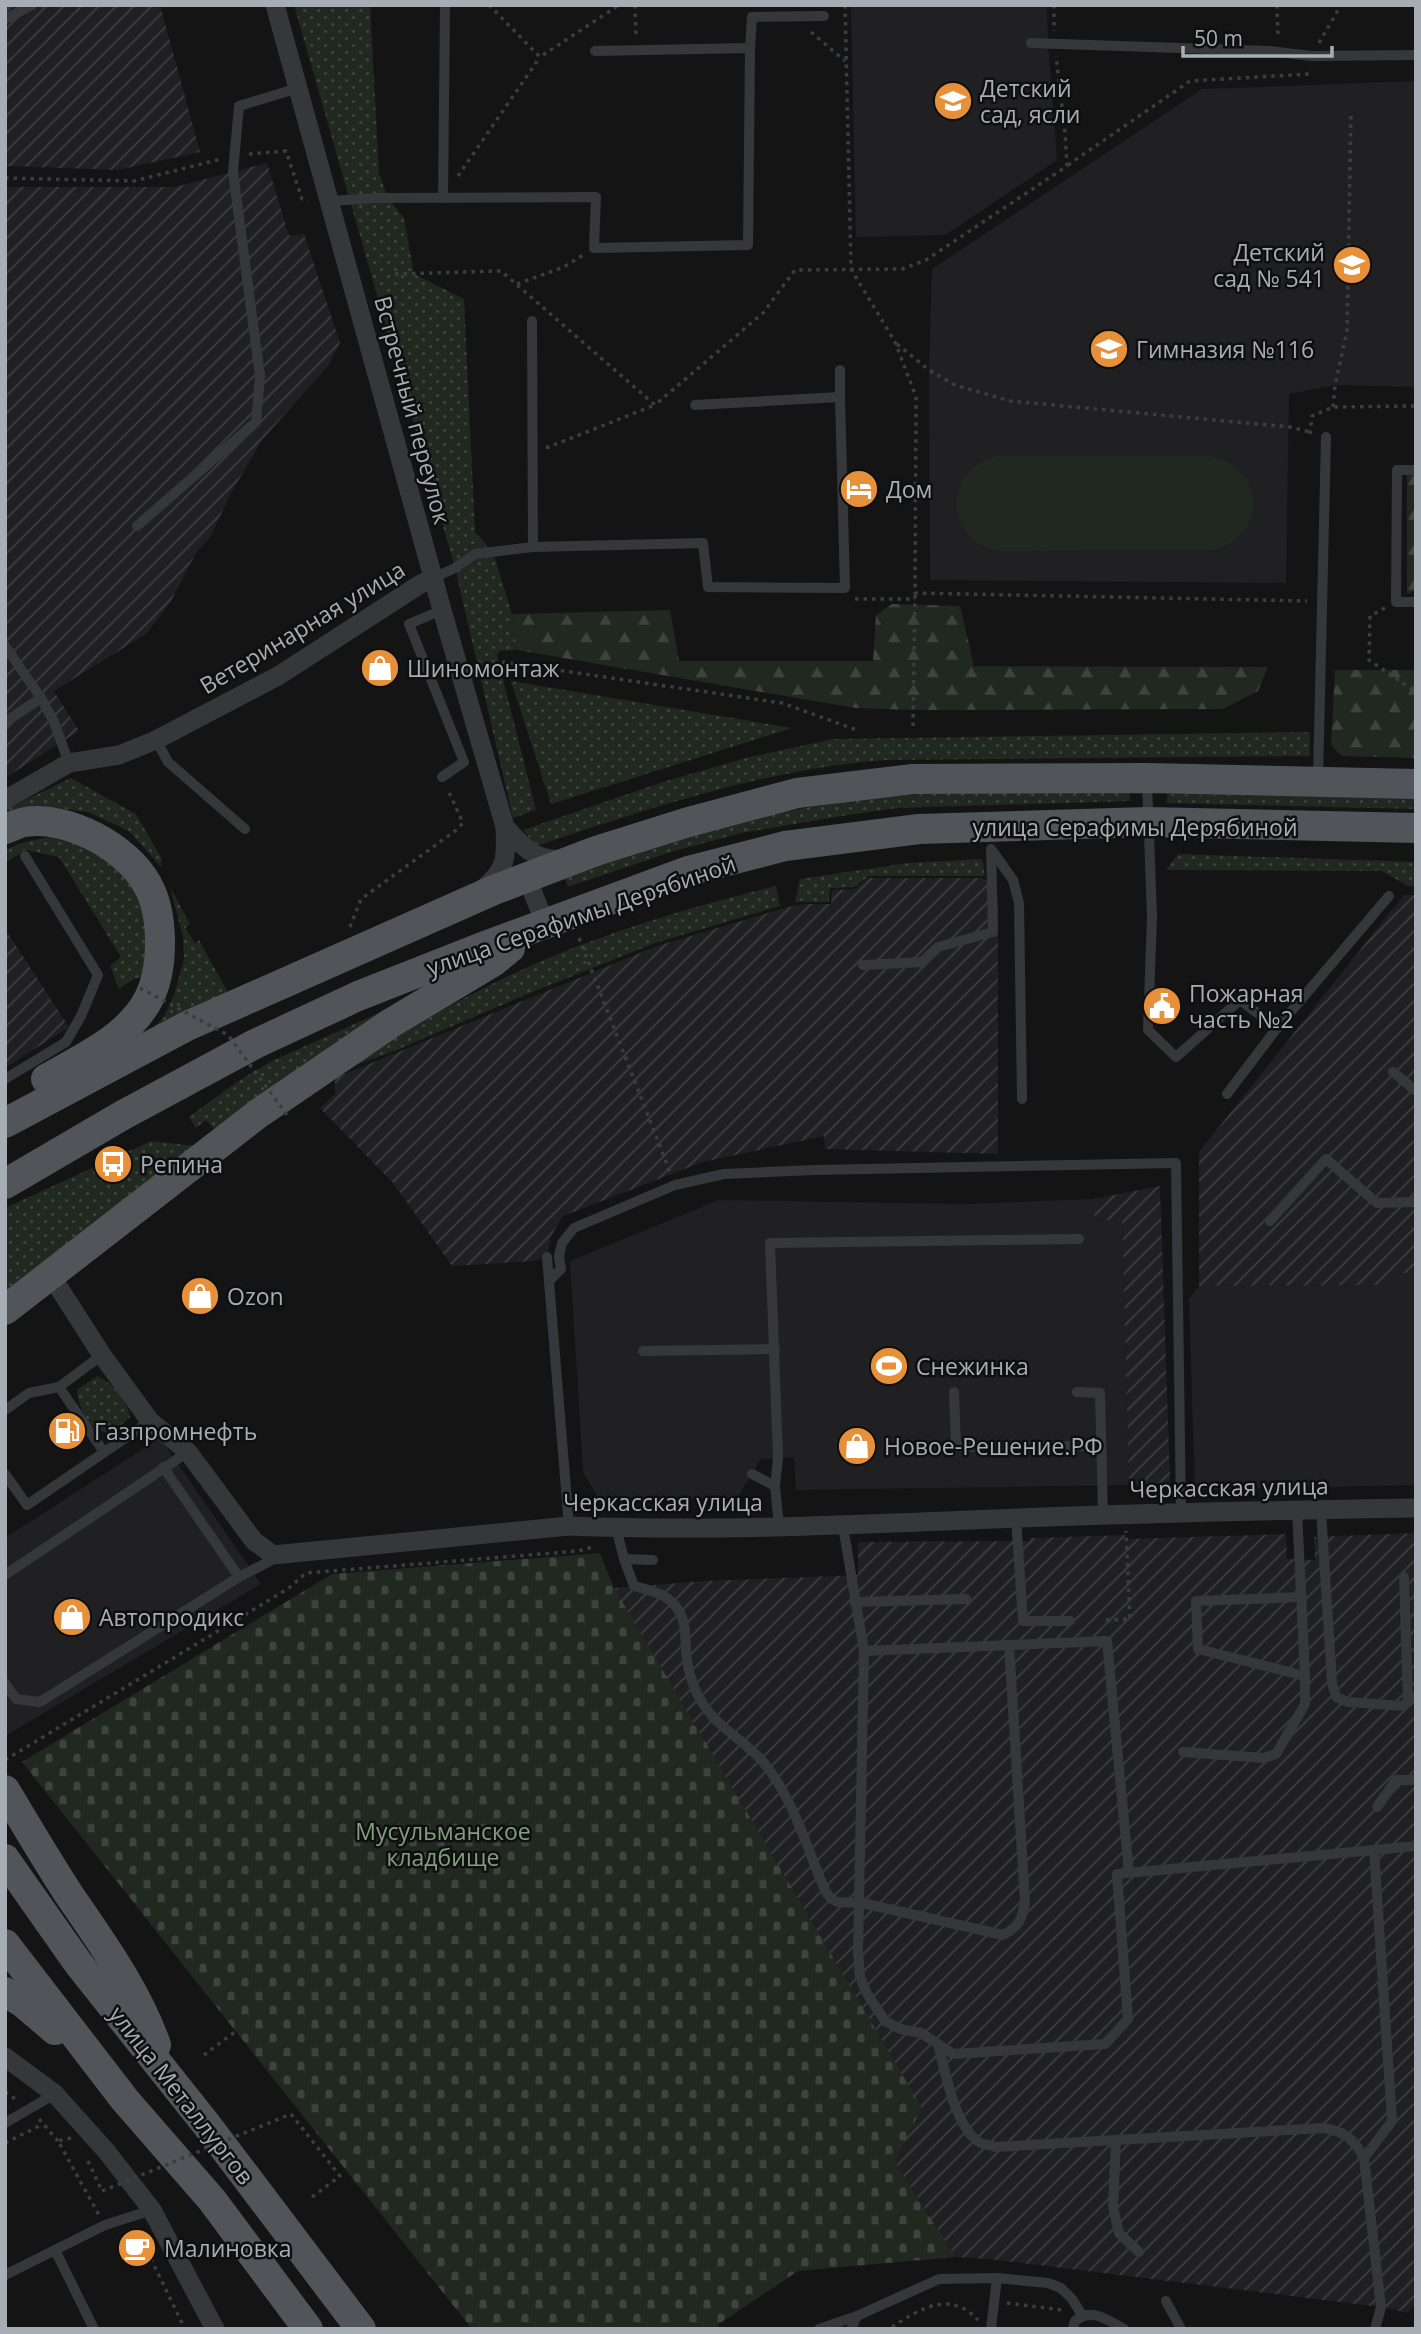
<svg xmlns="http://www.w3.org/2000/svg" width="1421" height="2334" font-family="'Open Sans',sans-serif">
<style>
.built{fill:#202022}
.industrial{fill:url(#industrial-furrows)}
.grass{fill:url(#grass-dots)}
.forest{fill:url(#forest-firs)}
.cemetery{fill:url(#cemetery-stones)}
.pitch{fill:#202820}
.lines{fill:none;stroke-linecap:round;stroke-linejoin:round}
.path{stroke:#3b3e41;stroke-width:3.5;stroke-dasharray:3.5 5;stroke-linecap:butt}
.service{stroke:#35373a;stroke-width:10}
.minor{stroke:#35373a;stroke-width:19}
.primary{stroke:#515459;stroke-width:30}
.path-bridge{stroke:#3b3e41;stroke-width:3.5;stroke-dasharray:3.5 5;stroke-linecap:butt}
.labels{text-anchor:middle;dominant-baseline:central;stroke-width:5;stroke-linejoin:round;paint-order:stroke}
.poi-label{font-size:23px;fill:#a6adb5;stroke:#0f0f10;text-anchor:start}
.street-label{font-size:23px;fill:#a6adb5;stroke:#0f0f10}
.park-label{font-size:23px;fill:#829f7e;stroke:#0f0f10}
</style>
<defs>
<pattern id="industrial-furrows" width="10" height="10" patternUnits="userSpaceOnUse" patternTransform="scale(1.75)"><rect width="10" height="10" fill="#202022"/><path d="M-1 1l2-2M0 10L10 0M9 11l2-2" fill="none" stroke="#3d3e40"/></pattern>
<pattern id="grass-dots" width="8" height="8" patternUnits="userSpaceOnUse" patternTransform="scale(1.75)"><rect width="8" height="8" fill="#202820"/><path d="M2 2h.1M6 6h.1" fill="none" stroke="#3d443e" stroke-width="1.8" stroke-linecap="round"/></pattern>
<pattern id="forest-firs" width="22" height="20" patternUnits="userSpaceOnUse" patternTransform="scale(1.75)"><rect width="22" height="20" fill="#202820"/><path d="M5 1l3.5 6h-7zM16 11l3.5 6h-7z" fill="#3d443e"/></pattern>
<pattern id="cemetery-stones" width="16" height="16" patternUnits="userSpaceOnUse" patternTransform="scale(1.75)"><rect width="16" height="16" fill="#202820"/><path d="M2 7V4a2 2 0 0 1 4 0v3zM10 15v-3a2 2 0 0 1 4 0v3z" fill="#3d443e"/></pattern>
</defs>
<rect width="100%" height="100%" fill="#141415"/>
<g class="built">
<path d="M851 5H1047L1048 43 1057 160 945 235 856 237Z"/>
<path d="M1416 81V387L1335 385 1289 394 1286 583 930 580 929 370 932 269 1202 89Z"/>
<path d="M1094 1199 1096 1221 1122 1219 1129 1485 796 1490 794 1457 761 1459 737 1498 600 1501 583 1472 570 1261 719 1200 963 1204Z"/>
<path d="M1390 1273H1416V1485L1195 1490 1189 1299 1199 1286 1390 1285Z"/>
<path d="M160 1438 261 1584 5 1736V1538Z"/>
</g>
<g class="industrial">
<path d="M5 5H160L200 152 118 170 5 166Z"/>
<path d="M267 163 289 236 304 234 340 343 329 365 262 440 230 495 210 538 197 551 170 603 146 634 54 691 79 731 5 778V187H175Z"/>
<path d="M868 878H982L992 883 998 904V1154L825 1149 824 1136 703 1162 563 1216 551 1236 547 1257 533 1261 452 1266 393 1183 320 1108 335 1094V1078L657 946 788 907 806 904H831L832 890 855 889Z"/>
<path d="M1404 895H1416V1273H1391V1285L1199 1286V1152Z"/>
<path d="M5 929 69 1027 5 1068Z"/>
<path d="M1160 1186 1170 1483 1129 1485 1122 1219 1095 1221 1094 1199Z"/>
<path d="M1416 1533V2303L1408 2313 1381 2307 989 2259 955 2257 894 2161 614 1588 704 1581 858 1575V1542L1030 1541V1538L1125 1535V1539H1127L1286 1534 1287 1559 1315 1560 1314 1537Z"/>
</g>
<g class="grass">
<path d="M294 5H370L379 173 388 198 404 218 414 274 464 299 475 532 493 552 512 614 517 650 500 651 497 655 536 810 513 818 455 568Z"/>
<path d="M511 681 792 728 551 804Z"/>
<path d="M1310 732V756L886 760C765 769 650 808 536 846L523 830 663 782 746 758 833 739Z"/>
<path d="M71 778 136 814 162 859 161 867 129 831 88 812 40 806 5 817V810Z"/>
<path d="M954 792H1129L1130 801 897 808 848 815 741 833 671 852 568 887 564 876C620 859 676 839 732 824 801 805 883 796 954 792Z"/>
<path d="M1167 794 1416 798V809L1167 803Z"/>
<path d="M50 837 81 845 105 856 133 884 150 921 145 977 135 978 119 989 110 966 121 957 59 857 25 850 5 863V850L24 842Z"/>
<path d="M1178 854 1416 862V886H1408L1382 871 1166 870Z"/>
<path d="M982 859 985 876H869L854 887 830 888 829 902H795L800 879 908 863Z"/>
<path d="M776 886 780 906 655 943 525 995 392 1052 350 1067C370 1051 392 1040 414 1027 530 956 645 918 776 886Z"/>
<path d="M170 887 190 924 185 928 195 943 199 940 230 996 146 1037 165 1015 174 995 184 959 183 937Z"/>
<path d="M383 1011 214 1129 206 1120 196 1128 189 1117 238 1081 272 1061Z"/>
<path d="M151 1141 197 1146 5 1296V1208Z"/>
<path d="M97 1376C113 1383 127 1400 130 1417L113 1433C91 1433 78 1410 77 1390Z"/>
</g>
<g class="forest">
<path d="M1407 474H1416V590L1407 594Z"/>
<path d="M892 604 960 606 974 666 1268 667 1258 691 1223 709 913 710 855 708 517 650 512 614 670 610 679 661H873L876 615Z"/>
<path d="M1335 670H1416V758L1342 756 1331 745Z"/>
</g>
<path class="cemetery" d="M600 1553 614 1588 922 2108 894 2161 955 2257 798 2271 719 2324 718 2329H472L22 1762 332 1574Z"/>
<path class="pitch" d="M997 456H1209C1266 467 1268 535 1213 550L1000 551C944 541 941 471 997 456Z"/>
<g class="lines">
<g class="path">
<path d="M489 5 540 57 619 5"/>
<path d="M635 5 636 38"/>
<path d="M845 5 851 269 895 342 916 397 915 593 1307 601"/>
<path d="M1054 5V31"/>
<path d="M1277 5 1278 38"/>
<path d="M811 32 845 61"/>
<path d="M1319 43 1341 5"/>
<path d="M249 154 286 151 302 199 308 200"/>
<path d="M1068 165 1190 81 1310 74V70"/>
<path d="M458 176 540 57"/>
<path d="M5 178 134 181 221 159"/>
<path d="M395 274 501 271 655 405 763 313 795 270 902 269 926 260 1067 166 1065 132 1056 56"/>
<path d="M517 284 564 267 583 255"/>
<path d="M897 344 929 370 955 385 1010 401 1290 427 1310 432"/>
<path d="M1333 407 1335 385 1347 331 1351 111"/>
<path d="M1310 434 1312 416 1333 407 1416 406"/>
<path d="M546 448 655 405"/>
<path d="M855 599H915"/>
<path d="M1385 608 1370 616 1369 660 1416 692"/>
<path d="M502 662 782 703 857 730"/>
<path d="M913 726 915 593"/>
<path d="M350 927 361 899 455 831 463 823 448 790"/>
<path d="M579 938 670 1172"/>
<path d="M1106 1620 1130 1619 1126 1531"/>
<path d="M5 1760 289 1588 306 1573 578 1551 593 1547"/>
<path d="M204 2055 236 2031"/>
<path d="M5 2092 17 2100"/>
<path d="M291 2114 340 2176 312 2197"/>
<path d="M39 2119 58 2141"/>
<path d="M71 2138 58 2141 99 2215"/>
<path d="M5 2143 43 2124"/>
<path d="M88 2161 102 2191"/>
<path d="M136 2228 185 2329"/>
<path d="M1007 2303 1062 2310"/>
<path d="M892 2327C921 2308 950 2290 978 2320"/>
</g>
<g class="service">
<path d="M5 19 32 5"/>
<path d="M1031 43 1269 51 1312 56 1416 55"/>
<path d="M750 48 752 17 824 16"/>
<path d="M443 198 445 5"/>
<path d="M331 201 374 198 596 197 594 248 748 245 750 48 595 51"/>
<path d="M532 321 533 547"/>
<path d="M840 370V397"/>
<path d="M1416 470H1397L1396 602H1416"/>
<path d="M137 526 256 422 260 376 233 172 239 106 298 88"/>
<path d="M433 578 455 568 475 554 533 547 703 543 708 587 845 588 840 397 695 405"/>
<path d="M442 610 409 624 464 762 442 777"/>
<path d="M5 646 41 698 54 722 69 763"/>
<path d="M5 722 41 698"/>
<path d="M156 740 168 762 245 829"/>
<path d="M1318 778 1326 437"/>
<path d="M1147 782 1152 916 1148 1030 1176 1057 1240 1000 1277 1028"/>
<path d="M991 849 1013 880 1019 903 1022 1099"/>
<path d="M863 965 922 962 938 947 993 932 991 850"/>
<path d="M1393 1072 1416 1091"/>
<path d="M5 1079 66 1042 81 1016 98 975 25 856"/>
<path d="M1227 1094 1277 1028 1389 896"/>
<path d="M1270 1221 1326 1159 1377 1203 1416 1202"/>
<path d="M547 1257 569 1526"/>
<path d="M550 1280 561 1269 559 1256 562 1243 574 1228 675 1185 724 1174 815 1170 1176 1163 1181 1512"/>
<path d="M643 1351 775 1349"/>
<path d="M59 1387 104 1452"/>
<path d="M954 1392 956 1447 1101 1446"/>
<path d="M1077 1392 1100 1393 1103 1515"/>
<path d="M5 1410 29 1393 59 1387 102 1355"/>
<path d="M163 1467 239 1577"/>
<path d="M5 1474 27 1505 150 1421"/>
<path d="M752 1474 775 1486"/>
<path d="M1321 1510 1332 1683 1336 1697 1348 1702 1403 1706 1416 1696"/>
<path d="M1016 1518 1023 1621H1070"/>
<path d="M779 1526 775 1486 778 1458 770 1243 1079 1239"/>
<path d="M843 1526 864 1651 858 1952 860 1976 866 1992 885 2021 900 2029 921 2033 953 2054 1105 2044 1128 2019 1117 1874 1374 1850 1392 2121 1364 2158 1381 2307 1375 2329"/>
<path d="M616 1528 624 1559 634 1586C653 1591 669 1594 679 1611 686 1623 685 1635 686 1648 686 1663 692 1686 700 1699 715 1727 744 1739 764 1763 793 1799 806 1845 824 1888 832 1905 840 1903 858 1902L1003 1935C1019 1927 1022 1919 1025 1902L1009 1645"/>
<path d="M624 1559 653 1560"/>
<path d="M5 1575 188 1452"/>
<path d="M1404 1577 1408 1702"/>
<path d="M1302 1597 1196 1601 1198 1649 1305 1676"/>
<path d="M855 1602 966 1599"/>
<path d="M864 1651 1107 1641 1129 1873"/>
<path d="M5 1683 16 1699 40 1702 239 1577 270 1561 273 1555"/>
<path d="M1183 1752 1264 1758 1276 1754 1305 1704V1676L1297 1510"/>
<path d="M1377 1807 1396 1780H1416"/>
<path d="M1374 1850 1416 1846"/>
<path d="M938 2044C945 2071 955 2127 979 2142 984 2145 991 2145 996 2147L1323 2128C1344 2131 1354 2139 1364 2158"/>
<path d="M5 2123 55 2094"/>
<path d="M1116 2140 1113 2207 1119 2233 1139 2252"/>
<path d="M55 2250 94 2329"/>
<path d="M5 2275 105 2225 152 2210"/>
<path d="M1166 2301 1181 2329"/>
<path d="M819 2329 857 2316"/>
<path d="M851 2329 857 2316 939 2279 997 2278 1048 2283 1061 2288 1072 2299 1082 2315"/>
<path d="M991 2329 997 2278"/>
<path d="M1073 2329 1075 2321C1092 2307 1107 2320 1124 2329"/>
</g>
<g class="minor">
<path d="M275 5 442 610 505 827C506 857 508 867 484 888"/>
<path d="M5 800 69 763 119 755 156 740 278 676 419 585 433 578"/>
<path d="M505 827C525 849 534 860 565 860"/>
<path d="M527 878 545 923"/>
<path d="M50 1274 102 1355 150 1421 188 1452 254 1541 273 1555 569 1526C719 1532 869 1524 1019 1518 1151 1513 1283 1510 1416 1508"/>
<path d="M5 2057 55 2094 107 2152 152 2210 215 2329"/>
</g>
<g class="primary">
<path d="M5 829C12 827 18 823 25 822 67 815 127 847 147 884 164 913 164 968 149 998 129 1038 82 1058 46 1079"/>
<path d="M5 1123 187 1026 494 890 596 851 685 823 797 793 913 779 1147 778 1416 784"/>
<path d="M5 1184 123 1115 255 1044 358 996 485 946 688 871 785 846 919 829 1147 822 1416 828"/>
<path d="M5 1310 259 1113 391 1023 493 962 510 948"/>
<path d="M5 1790C26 1825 47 1861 70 1896 102 1943 137 1991 156 2045"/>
<path d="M5 1859 78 1963 206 2124 361 2329"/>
<path d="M5 1944 125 2100 212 2200 308 2329"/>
<path d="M5 1992 22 2002 55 2030"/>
</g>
<g class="path-bridge">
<path d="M140 988 228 1035 290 1119"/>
<path d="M102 2191 291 2114"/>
</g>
</g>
<defs>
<g id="school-disc" transform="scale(2.0125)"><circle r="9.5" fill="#e7903a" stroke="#0f0f10"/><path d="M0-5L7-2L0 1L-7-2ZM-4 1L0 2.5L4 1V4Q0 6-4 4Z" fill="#fff"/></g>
<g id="hotel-disc" transform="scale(2.0125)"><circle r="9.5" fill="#e7903a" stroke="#0f0f10"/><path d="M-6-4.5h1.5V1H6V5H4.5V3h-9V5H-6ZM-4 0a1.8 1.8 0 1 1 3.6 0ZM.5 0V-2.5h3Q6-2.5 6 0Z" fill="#fff"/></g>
<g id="shop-disc" transform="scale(2.0125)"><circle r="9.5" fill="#e7903a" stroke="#0f0f10"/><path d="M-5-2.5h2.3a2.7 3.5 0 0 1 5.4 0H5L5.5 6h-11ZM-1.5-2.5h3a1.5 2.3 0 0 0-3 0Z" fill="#fff"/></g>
<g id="civic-disc" transform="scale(2.0125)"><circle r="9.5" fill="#e7903a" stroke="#0f0f10"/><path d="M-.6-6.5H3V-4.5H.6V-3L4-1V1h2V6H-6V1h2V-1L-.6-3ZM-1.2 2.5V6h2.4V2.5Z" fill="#fff"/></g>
<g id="bus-disc" transform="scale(2.0125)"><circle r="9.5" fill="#e7903a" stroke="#0f0f10"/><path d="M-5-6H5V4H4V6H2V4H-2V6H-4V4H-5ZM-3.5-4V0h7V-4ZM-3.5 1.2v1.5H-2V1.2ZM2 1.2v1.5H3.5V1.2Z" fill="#fff"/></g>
<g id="stadium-disc" transform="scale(2.0125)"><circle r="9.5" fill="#e7903a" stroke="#0f0f10"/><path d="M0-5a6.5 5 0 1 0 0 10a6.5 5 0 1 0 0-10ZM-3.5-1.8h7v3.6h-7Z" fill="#fff"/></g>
<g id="fuel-disc" transform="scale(2.0125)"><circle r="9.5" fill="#e7903a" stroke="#0f0f10"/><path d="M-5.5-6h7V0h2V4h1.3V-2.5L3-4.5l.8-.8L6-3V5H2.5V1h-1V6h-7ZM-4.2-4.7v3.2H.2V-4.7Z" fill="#fff"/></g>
<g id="cafe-disc" transform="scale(2.0125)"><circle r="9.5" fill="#e7903a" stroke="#0f0f10"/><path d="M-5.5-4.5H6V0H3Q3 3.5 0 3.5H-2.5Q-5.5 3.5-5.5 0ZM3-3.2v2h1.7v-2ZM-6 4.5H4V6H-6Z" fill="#fff"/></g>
</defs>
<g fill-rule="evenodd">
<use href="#school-disc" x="953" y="101"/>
<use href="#school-disc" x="1352" y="265"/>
<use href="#school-disc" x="1109" y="349"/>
<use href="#hotel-disc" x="859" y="489"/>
<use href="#shop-disc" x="380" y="668"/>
<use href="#civic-disc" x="1162" y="1006"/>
<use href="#bus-disc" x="113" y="1164"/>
<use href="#shop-disc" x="200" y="1296"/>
<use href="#stadium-disc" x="889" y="1366"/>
<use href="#fuel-disc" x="67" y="1431"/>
<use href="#shop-disc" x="857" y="1446"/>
<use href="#shop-disc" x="72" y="1617"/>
<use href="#cafe-disc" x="137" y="2248"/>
</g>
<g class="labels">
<g class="poi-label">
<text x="980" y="88">Детский<tspan x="980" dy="26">сад, ясли</tspan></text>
<text x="1325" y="252" text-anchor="end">Детский<tspan x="1325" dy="26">сад № 541</tspan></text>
<text x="1136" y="349">Гимназия №116</text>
<text x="886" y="489">Дом</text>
<text x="407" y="668">Шиномонтаж</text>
<text x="1189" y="993">Пожарная<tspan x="1189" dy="26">часть №2</tspan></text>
<text x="140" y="1164">Репина</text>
<text x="227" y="1296">Ozon</text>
<text x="916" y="1366">Снежинка</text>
<text x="94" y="1431">Газпромнефть</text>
<text x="884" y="1446">Новое-Решение.РФ</text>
<text x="99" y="1617">Автопродикс</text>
<text x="164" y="2248">Малиновка</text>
</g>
<g class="street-label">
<text transform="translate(413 410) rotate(75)">Встречный переулок</text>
<text transform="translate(302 627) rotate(-31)">Ветеринарная улица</text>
<text x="1135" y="827">улица Серафимы Дерябиной</text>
<text transform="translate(581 915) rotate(-19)">улица Серафимы Дерябиной</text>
<text transform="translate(1229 1487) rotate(-1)">Черкасская улица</text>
<text x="663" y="1502">Черкасская улица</text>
<text transform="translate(182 2095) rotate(52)">улица Металлургов</text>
</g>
<g class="park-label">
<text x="443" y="1831">Мусульманское<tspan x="443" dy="26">кладбище</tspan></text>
</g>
</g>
<rect width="1421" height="2334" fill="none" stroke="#a6adb5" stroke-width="14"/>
<path d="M1183 46v10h149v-10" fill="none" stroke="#a6adb5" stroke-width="3.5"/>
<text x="1194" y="46" font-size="21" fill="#a6adb5" stroke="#0f0f10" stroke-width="5" paint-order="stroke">50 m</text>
</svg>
